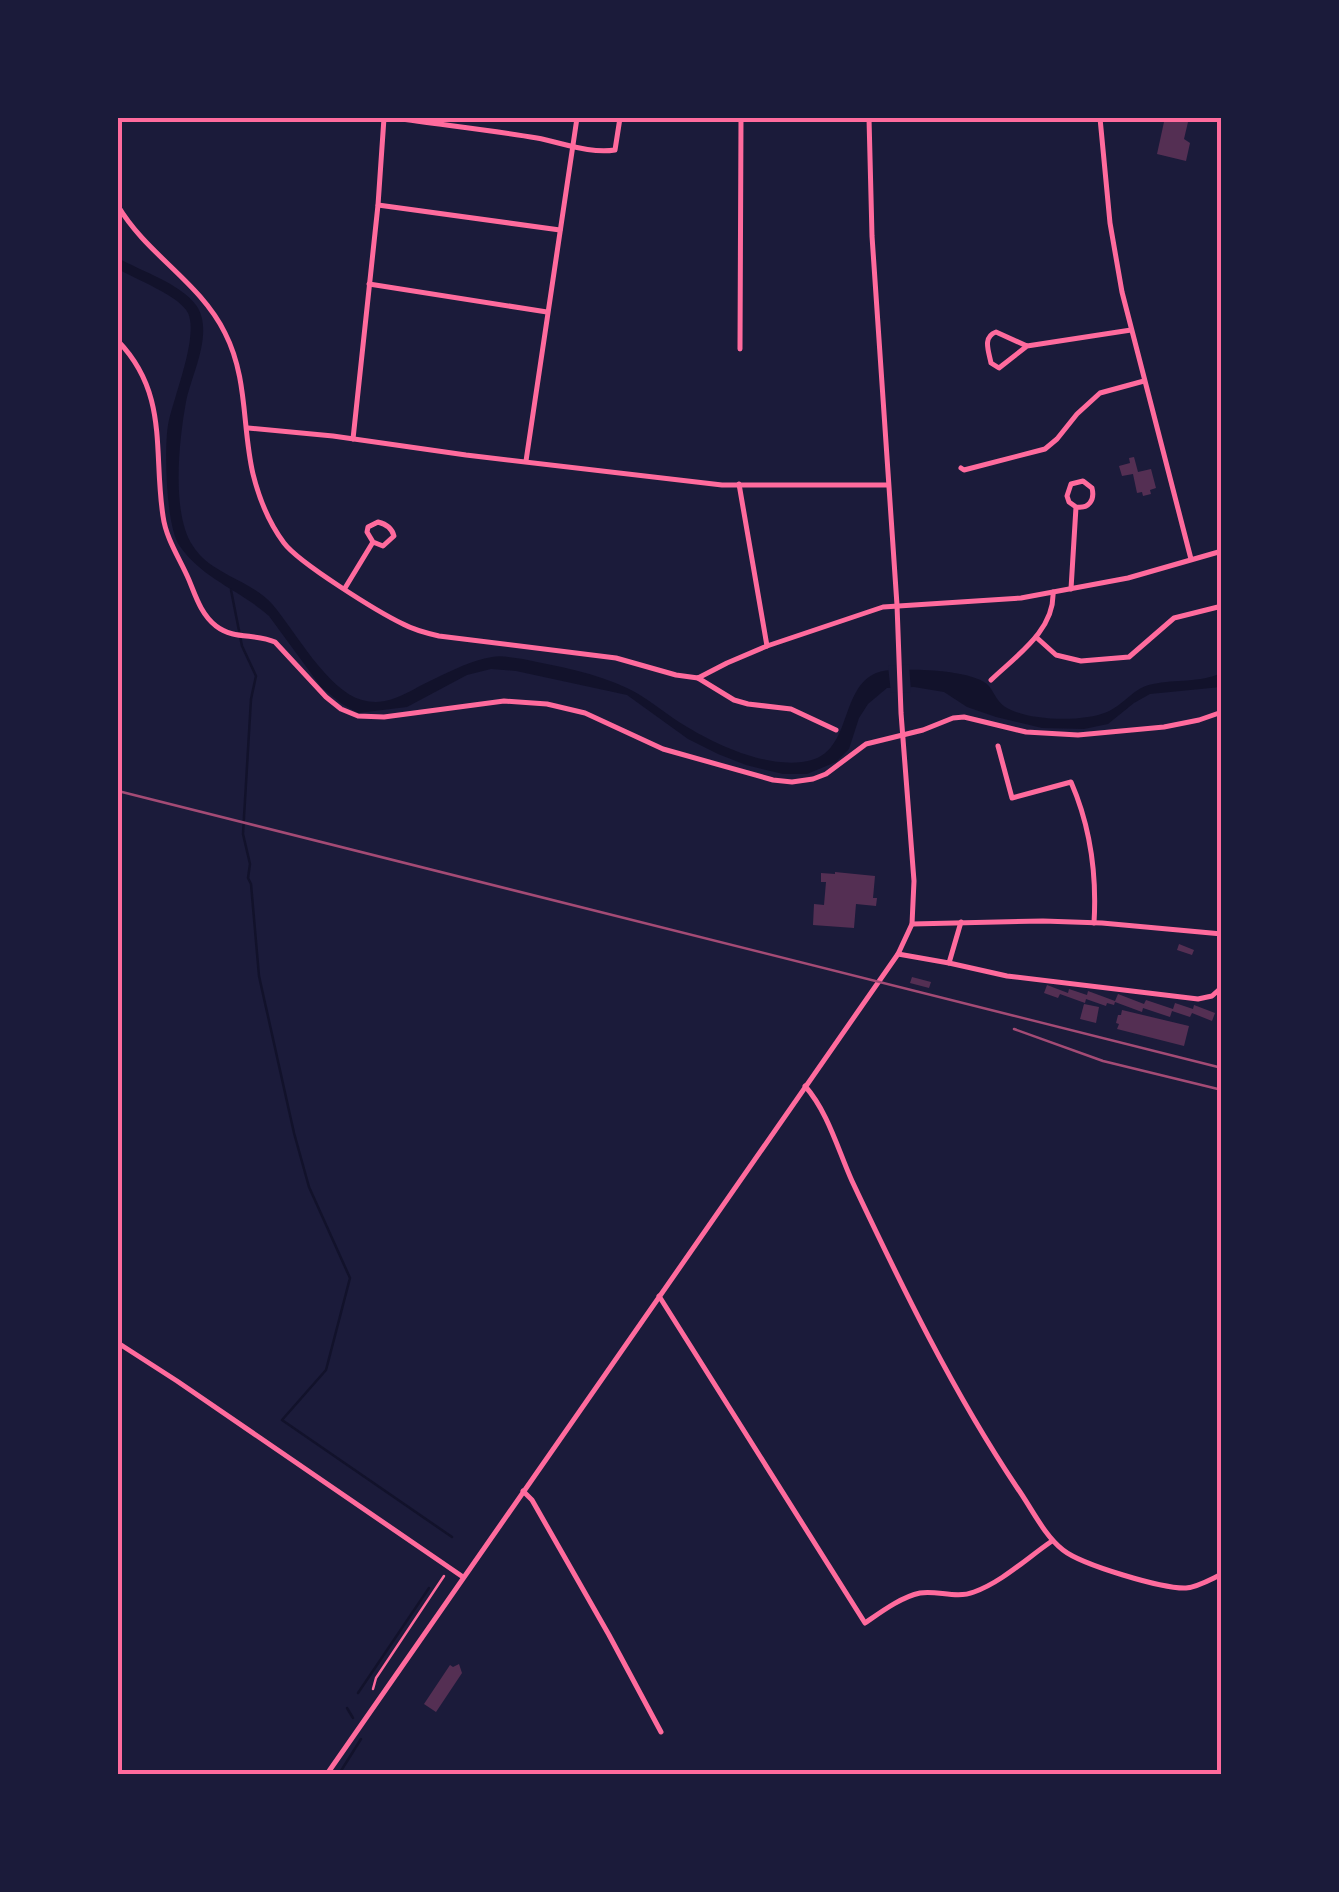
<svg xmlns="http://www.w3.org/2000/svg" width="1339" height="1892" font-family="Roboto,sans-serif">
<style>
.water{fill:#12122b}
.pier{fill:#1b1b3a}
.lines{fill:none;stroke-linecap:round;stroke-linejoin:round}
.stream{stroke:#12122b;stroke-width:2.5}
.building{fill:#542f53}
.path{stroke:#ff6b9d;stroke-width:2.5}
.minor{stroke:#ff6b9d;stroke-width:5}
.tertiary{stroke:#ff6b9d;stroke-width:5}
.rail{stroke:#a44b75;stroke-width:2.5}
.neatline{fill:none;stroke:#ff6b9d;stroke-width:4}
</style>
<rect width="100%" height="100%" fill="#1b1b3a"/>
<path class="water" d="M118 258C141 271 181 284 196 305 215 332 191 375 186 402 179 440 171 514 193 546 211 575 252 580 273 605 295 631 328 691 362 700 390 708 411 689 434 679 453 670 472 660 492 657 502 655 513 658 523 659 557 666 596 673 627 688 646 697 662 711 679 722 712 743 762 767 802 762 854 757 837 690 876 673 885 669 897 670 907 670 925 669 977 672 989 686 995 694 998 704 1009 709 1032 721 1084 722 1107 712 1125 704 1134 687 1153 684 1176 679 1200 683 1221 673V687L1150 694 1134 703 1108 724 1084 729 1042 728 996 717 967 707 944 692 914 687 887 688 868 704 859 718 849 749 836 762 807 774H783L746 765 718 754 688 739 627 695 516 671 491 669 467 675 407 707 358 713 342 704 321 687 269 616C240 590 202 579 179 545 166 525 164 450 168 425 173 398 199 337 188 313 180 296 135 279 118 269Z"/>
<path class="pier" d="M909 664 911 692 891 693 888 666Z"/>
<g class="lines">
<g class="stream">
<path d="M231 590 242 646 256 676 251 699 243 834 250 864 248 878 251 884 259 976 294 1133 309 1187 350 1278 326 1370 282 1420 452 1537"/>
<path d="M358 1693 429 1588"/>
<path d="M347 1708 353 1718"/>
<path d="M339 1774 361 1739"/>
</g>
</g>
<g class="building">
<path d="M1152 118H1192L1191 122H1188L1184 139 1190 143 1186 161 1157 154 1164 122Z"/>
<path d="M1134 457 1138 472 1151 469 1156 488 1150 490 1151 494 1143 496 1142 492 1137 493 1133 474 1122 476 1119 466 1130 463 1129 458Z"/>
<path d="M835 872 875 876 873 898H877L876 906 856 904 854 928 813 925 814 904 824 905 826 882H821V873L835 874Z"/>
<path d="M1179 944 1194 950 1192 955 1177 950Z"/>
<path d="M912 977 931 982 929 988 910 983Z"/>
<path d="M1047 985 1068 993 1069 989 1087 995 1088 991 1115 1001 1118 994 1144 1004 1146 1000 1173 1009 1175 1003 1193 1009 1194 1005 1215 1013 1212 1021 1192 1013 1190 1017 1172 1011 1170 1017 1143 1008 1142 1012 1115 1002 1114 1005 1107 1003 1106 1006 1086 999 1085 1003 1060 994 1058 998 1044 993Z"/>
<path d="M1084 1004 1099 1007 1096 1023 1080 1019Z"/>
<path d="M1122 1010 1189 1026 1184 1046 1117 1029 1119 1024 1116 1023 1118 1015H1121Z"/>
<path d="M459 1664 462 1673 436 1712 424 1704 450 1665 453 1667Z"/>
</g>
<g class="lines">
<path class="path" d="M373 1689 376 1678 444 1576"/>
<g class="minor">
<path d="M395 118C443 125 490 130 537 138 563 143 590 154 615 150L620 118"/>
<path d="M1100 118 1110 223 1122 292 1191 559"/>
<path d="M378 205 560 230"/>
<path d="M118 206C147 255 200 282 225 333 248 378 242 427 253 474 259 498 269 523 284 543 299 563 378 612 403 624 414 630 426 633 439 636L616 658 676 675 698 678 727 663 767 646 883 607 1021 598 1128 578 1222 551"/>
<path d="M369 284 547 312"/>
<path d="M118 341C169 394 153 451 163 516 166 539 180 559 189 580 196 597 201 614 216 626 234 640 255 633 275 642L326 697 341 709 358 716 384 717 504 701 547 704 585 713 663 749 773 780 792 782 813 779 826 774 866 744 923 730 953 718 964 717 1026 732 1078 735 1164 727 1199 720 1222 712"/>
<path d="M1027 346 999 368 991 363C989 352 982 337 996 332L1027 346 1131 330"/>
<path d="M740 349 741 118"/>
<path d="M248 428 333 436 466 455 722 485H887"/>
<path d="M353 439 378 205 384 118"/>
<path d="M526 461 577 118"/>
<path d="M961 468 964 470 1045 449 1057 439 1077 414 1100 393 1144 381"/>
<path d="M739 484 767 646"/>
<path d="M345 588 373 542 367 532 368 527 378 522C386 524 392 528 394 536L383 546 373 542"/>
<path d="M1071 589 1076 507 1069 502 1067 496 1071 484 1083 481 1092 488C1095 500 1089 509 1076 507"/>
<path d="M1036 637 1056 655 1081 661 1129 657 1174 618 1222 606"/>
<path d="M698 678 734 700 748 704 791 709 836 730"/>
<path d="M991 680C1016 656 1055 630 1053 592"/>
<path d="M998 746 1012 798 1071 782C1091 828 1097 873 1094 923"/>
<path d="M949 963 1007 976 1198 999 1212 996 1222 987"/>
<path d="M805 1086C828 1112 838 1150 852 1181 901 1285 954 1394 1018 1489 1032 1509 1044 1535 1063 1550 1082 1565 1163 1589 1186 1588 1198 1587 1211 1579 1222 1574"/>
<path d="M659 1296 865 1623C881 1612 901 1597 920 1593 937 1590 956 1599 974 1592 1002 1582 1027 1558 1052 1541"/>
<path d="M523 1491 532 1500 609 1635 661 1732"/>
</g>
<g class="tertiary">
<path d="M912 924 1043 921 1102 923 1222 934"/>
<path d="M898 954 949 963 961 922"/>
<path d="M118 1343 177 1381 463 1577"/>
<path d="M327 1774 898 954 912 924 914 881 901 713 897 605 872 236 869 118"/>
</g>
<g class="rail">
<path d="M118 791 1222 1068"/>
<path d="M1014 1029 1103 1061 1222 1090"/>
</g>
</g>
<rect width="1339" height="1892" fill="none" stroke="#1b1b3a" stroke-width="240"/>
<rect x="120" y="120" width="1099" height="1652" class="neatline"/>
</svg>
